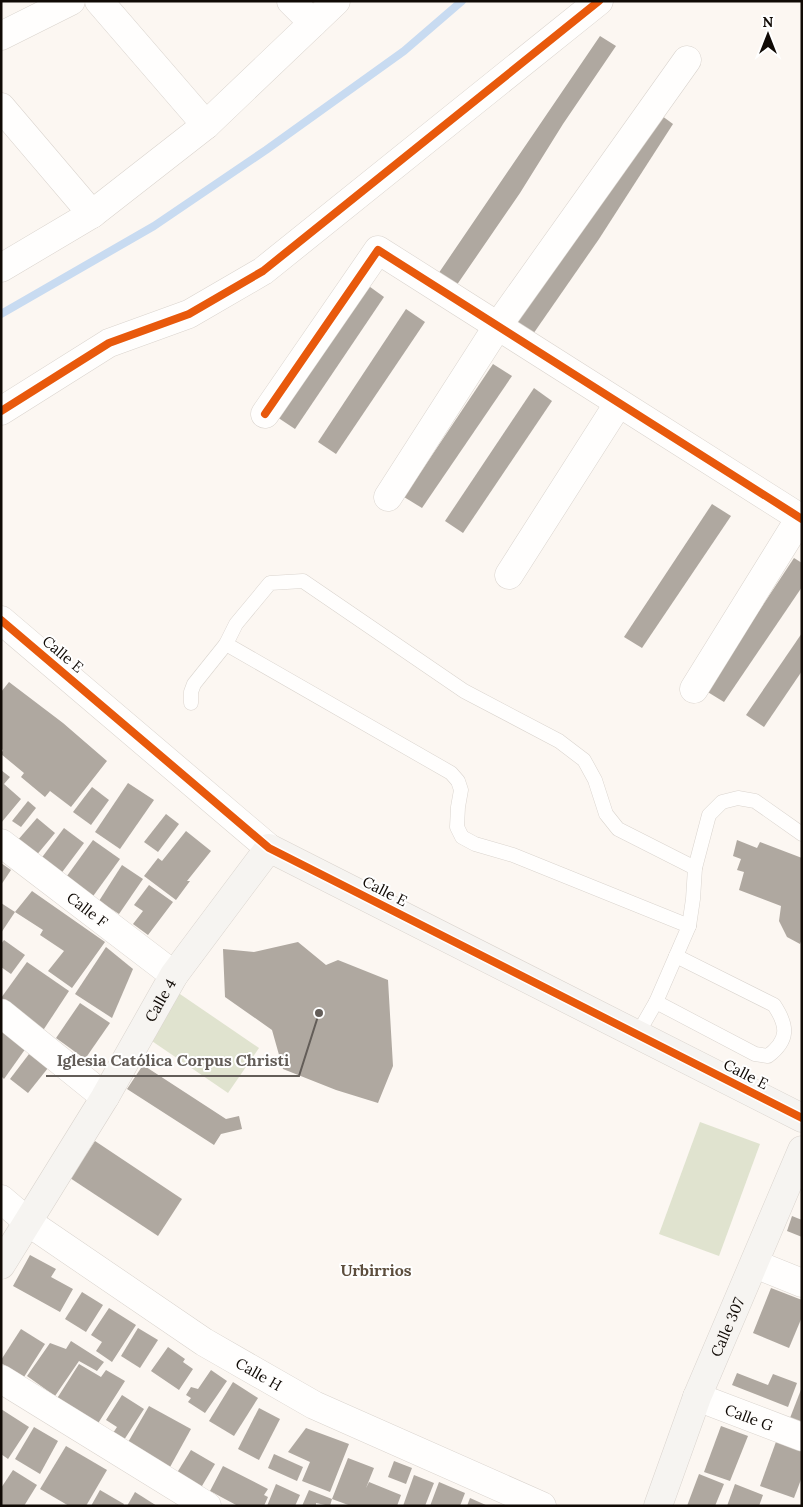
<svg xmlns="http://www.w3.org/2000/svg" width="803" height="1507" font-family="Lora,serif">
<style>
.green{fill:#e0e3cf}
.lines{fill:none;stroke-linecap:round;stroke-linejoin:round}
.stream{stroke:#c8dbf1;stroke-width:8}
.building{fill:#afa8a0}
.lane-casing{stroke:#dad4ce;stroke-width:15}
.street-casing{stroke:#dad4ce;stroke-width:29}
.secondary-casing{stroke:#dad4ce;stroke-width:29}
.lane{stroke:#fffefd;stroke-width:14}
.street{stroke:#fffefd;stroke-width:28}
.secondary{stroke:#f6f4f1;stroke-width:28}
.cycleway-casing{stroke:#fff;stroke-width:11}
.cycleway{stroke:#e8590c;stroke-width:8}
.labels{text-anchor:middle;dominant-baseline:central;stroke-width:4;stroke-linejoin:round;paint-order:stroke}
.street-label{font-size:15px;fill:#100a05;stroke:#fff}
.neighbourhood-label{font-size:16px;font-weight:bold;fill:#5d4e3d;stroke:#fff}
.leader{fill:none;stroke:#635d58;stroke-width:2}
.callout-dot{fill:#635d58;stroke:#fff;stroke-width:2}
.callout-label{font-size:16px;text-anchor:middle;font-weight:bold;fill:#635d58;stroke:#fff;stroke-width:4;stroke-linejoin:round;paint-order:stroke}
</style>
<rect width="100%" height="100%" fill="#fcf7f2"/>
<g class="green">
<path d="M177 992 259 1048 228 1093 146 1037Z"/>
<path d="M700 1122 760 1144 719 1256 659 1234Z"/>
</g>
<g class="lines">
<path class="stream" d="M1 314 154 226 266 150 404 51 462 1"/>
</g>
<g class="building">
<path d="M600 36 616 46 563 124 520 193 452 292 434 280Z"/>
<path d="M658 113 673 124 599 239 531 337 513 326Z"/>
<path d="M366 284 384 297 295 429 277 417Z"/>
<path d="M406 309 425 322 336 454 318 442Z"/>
<path d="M493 364 512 376 422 508 404 497Z"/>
<path d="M534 388 552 401 463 533 445 521Z"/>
<path d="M712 504 731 516 642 648 624 637Z"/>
<path d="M794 558 802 563V587L724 702 706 691Z"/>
<path d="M802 633V671L764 727 746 715Z"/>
<path d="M9 682 63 723 107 761 71 807 50 791 45 797 21 777 24 773 1 754 3 750 1 749V692Z"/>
<path d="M1 770 10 777 4 784 21 799 1 823Z"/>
<path d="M128 783 154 800 120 849 95 832Z"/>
<path d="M92 787 109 800 91 825 73 812Z"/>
<path d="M28 801 36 808 21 827 12 821Z"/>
<path d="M166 814 179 824 158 852 144 842Z"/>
<path d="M37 818 55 833 35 857 17 841Z"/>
<path d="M64 828 84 843 60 875 40 860Z"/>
<path d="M186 831 211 851 187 881H190L176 900 144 876 158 858 162 861Z"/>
<path d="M93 840 120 859 91 899 64 880Z"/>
<path d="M737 840 757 848 760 842 802 858V939L800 944 787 937 779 921 781 906 739 890 744 872 737 870 741 859 733 856Z"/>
<path d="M1 863 11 870 1 885Z"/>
<path d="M122 865 143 879 119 914 99 901Z"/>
<path d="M149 885 173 902 148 935 133 924 143 911 134 905Z"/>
<path d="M32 891 105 942 72 988 48 971 64 951 40 935 43 930 15 912Z"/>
<path d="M1 903 15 912 1 933Z"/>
<path d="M4 940 25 955 11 974 1 967V944Z"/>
<path d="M298 942 326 965 338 960 388 980 393 1066 378 1103 336 1090 283 1069 272 1030 225 997 223 949 254 952Z"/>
<path d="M106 947 133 969 112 1018 75 994Z"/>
<path d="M27 962 69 991 42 1032 1 1003V998Z"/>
<path d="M80 1003 110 1023 85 1059 56 1038Z"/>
<path d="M1 1017 26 1048 4 1079 1 1076Z"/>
<path d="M29 1054 48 1068 28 1093 10 1079Z"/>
<path d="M143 1065 226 1119 239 1116 242 1129 221 1134 214 1145 127 1089Z"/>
<path d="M95 1141 182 1199 158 1236 70 1178Z"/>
<path d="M792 1216 802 1220V1237L787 1231Z"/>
<path d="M30 1255 56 1269 51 1277 73 1289 60 1312 13 1286Z"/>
<path d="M771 1288 802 1300V1317L789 1348 753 1333Z"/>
<path d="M82 1292 103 1305 86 1332 65 1319Z"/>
<path d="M109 1308 136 1325 112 1362 96 1351 102 1342 91 1335Z"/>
<path d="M138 1328 158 1340 140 1368 121 1356Z"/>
<path d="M21 1329 45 1344 24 1377 1 1363V1360Z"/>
<path d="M71 1341 104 1362 97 1371 79 1361 55 1396 27 1376 50 1343 66 1349Z"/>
<path d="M168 1347 185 1359 183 1362 193 1369 179 1390 151 1371Z"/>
<path d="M79 1364 101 1377 106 1370 125 1381 97 1425 56 1400Z"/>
<path d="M211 1370 227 1381 205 1413 188 1402 191 1398 186 1395 191 1387 198 1389Z"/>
<path d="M737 1373 768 1385 773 1374 797 1383 788 1407 732 1385Z"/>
<path d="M233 1382 258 1398 234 1436 209 1421Z"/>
<path d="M802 1387V1422L790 1418Z"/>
<path d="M122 1395 144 1409 124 1440 113 1433 117 1427 106 1420Z"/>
<path d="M149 1406 191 1429 170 1467 127 1444Z"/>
<path d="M259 1408 280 1419 259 1460 238 1449Z"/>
<path d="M1 1409 29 1427 8 1459 1 1454Z"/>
<path d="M721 1426 748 1436 730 1481 704 1472Z"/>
<path d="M34 1427 58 1441 40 1474 15 1459Z"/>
<path d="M306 1428 349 1444 330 1492 302 1481 310 1462 288 1452Z"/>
<path d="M777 1439 802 1448V1477L794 1498 760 1486Z"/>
<path d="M66 1446 107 1470 86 1506H69L40 1489Z"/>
<path d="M191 1450 215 1464 199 1491 175 1476Z"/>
<path d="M274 1454 303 1467 297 1481 268 1468Z"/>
<path d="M348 1458 374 1468 366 1488 369 1482 401 1495 397 1506H351L332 1499Z"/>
<path d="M394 1461 412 1468 406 1484 388 1477Z"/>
<path d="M223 1466 268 1489 264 1495 268 1497 264 1506H238L210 1491Z"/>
<path d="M13 1470 37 1485 24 1506H1V1488Z"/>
<path d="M699 1474 724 1484 715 1506H687Z"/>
<path d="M414 1475 434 1483 425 1506H403Z"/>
<path d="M439 1482 465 1493 460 1506H430Z"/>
<path d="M276 1484 300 1495 295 1506H267Z"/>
<path d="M735 1484 763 1495 759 1506H727Z"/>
<path d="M100 1490 124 1504 123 1506H91Z"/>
<path d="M309 1490 332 1499 330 1506 316 1503V1506H302Z"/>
<path d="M135 1492 157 1506H127Z"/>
<path d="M470 1498 488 1506H467Z"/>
</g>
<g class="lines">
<g class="lane-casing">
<g id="lane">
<path d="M191 703V692L194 684 226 644"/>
<path d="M689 926 513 855 475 844 462 837 457 827 458 807 461 790 458 781 451 773 226 644 236 624 270 583 303 581 464 691 559 741 584 760 595 780 606 814 618 829 695 868"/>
<path d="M656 1002 755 1054 768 1056C789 1040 788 1026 774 1005L676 956"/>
<path d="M637 1035 656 1002 689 926 693 899 695 868 709 815 722 802 738 798 755 801 802 834"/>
</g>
</g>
<g class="street-casing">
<g id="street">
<path d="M99 1 206 125"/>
<path d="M291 1 313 23"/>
<path d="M1 36 71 1"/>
<path d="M1 107 92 214"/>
<path d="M1 268 92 214 206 125 336 1"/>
<path d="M1 411 109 343 189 314 263 271 599 1"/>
<path d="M265 414 378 250 802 519"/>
<path d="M388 497 497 327 687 60"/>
<path d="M509 575 618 404"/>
<path d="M1 620 269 848"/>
<path d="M694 689 800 518"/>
<path id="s1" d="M1 843 174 975"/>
<path d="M1 1013 105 1097"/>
<path id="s2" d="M1 1199 28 1222 204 1342 314 1405 542 1506"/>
<path d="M755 1264 802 1283"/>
<path d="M1 1379 207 1506"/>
<path id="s3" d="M697 1397 802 1437"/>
</g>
</g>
<g class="secondary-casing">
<g id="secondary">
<path id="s4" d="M1 1265 105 1097 174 975 269 848 802 1118"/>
<path id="s5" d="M658 1506 697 1397 802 1150"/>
</g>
</g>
<use href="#lane" class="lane"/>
<use href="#street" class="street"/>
<use href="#secondary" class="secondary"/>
<g class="cycleway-casing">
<g id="cycleway">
<path d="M1 411 109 343 189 314 263 271 599 1"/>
<path d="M265 414 378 250 802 519"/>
<path d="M1 620 269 848 802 1118"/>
</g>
</g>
<use href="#cycleway" class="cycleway"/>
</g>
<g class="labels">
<g class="street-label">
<text transform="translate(63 654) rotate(40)">Calle E</text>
<text transform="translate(385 891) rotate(27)">Calle E</text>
<text stroke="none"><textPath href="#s1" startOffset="109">Calle F</textPath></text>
<text stroke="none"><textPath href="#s4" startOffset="309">Calle 4</textPath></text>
<text transform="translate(746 1074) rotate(27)">Calle E</text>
<text stroke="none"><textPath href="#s5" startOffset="192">Calle 307</textPath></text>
<text stroke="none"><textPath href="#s2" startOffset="312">Calle H</textPath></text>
<text stroke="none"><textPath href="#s3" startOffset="56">Calle G</textPath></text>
</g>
<g class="neighbourhood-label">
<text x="376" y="1270">Urbirrios</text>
</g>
</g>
<path class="leader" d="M319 1013L299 1076H46"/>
<circle class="callout-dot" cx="319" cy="1013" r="5"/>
<g class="callout-label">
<text x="173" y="1066">Iglesia Católica Corpus Christi</text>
</g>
<rect width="803" height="1507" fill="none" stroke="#100a05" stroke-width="5"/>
<g transform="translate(768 35)" stroke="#ffffff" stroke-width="4" paint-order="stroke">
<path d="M0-4L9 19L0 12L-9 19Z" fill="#100a05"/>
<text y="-8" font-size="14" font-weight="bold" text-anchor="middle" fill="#100a05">N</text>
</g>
</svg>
